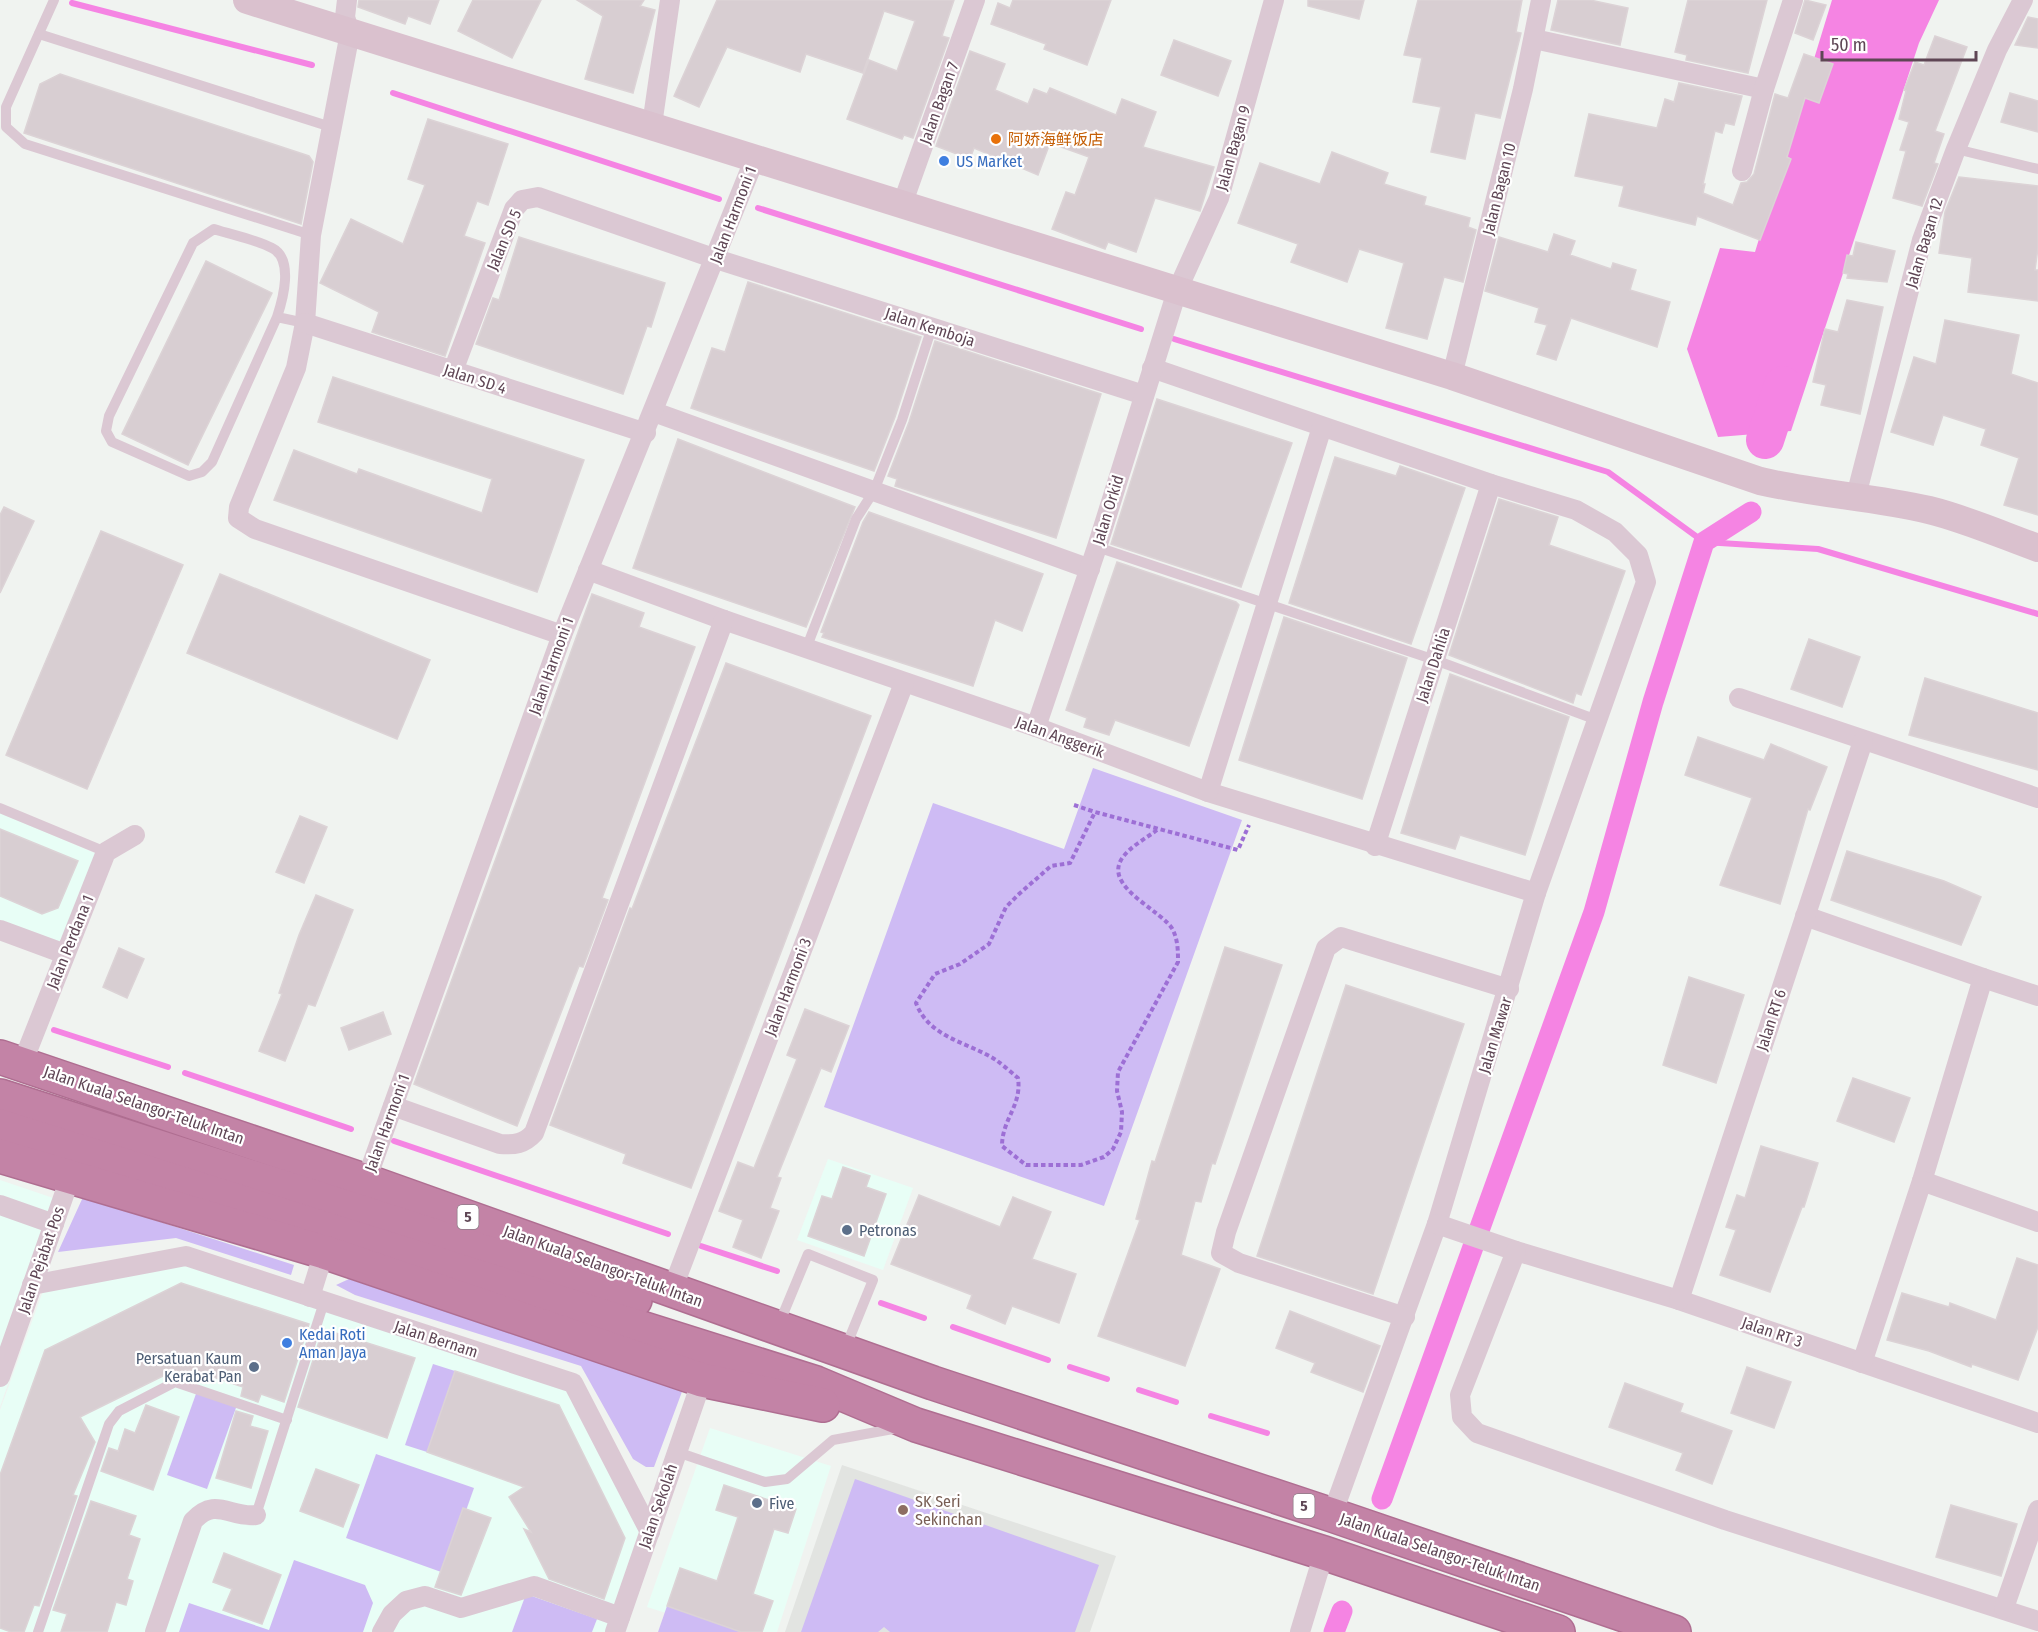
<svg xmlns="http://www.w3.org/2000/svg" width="2038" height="1632" font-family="'Fira Sans Condensed','Noto Sans SC',sans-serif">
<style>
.commercial{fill:#e8fef6}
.education{fill:#e2e4e1}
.green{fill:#cebbf4}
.water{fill:#f584e3}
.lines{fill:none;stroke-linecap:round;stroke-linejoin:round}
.stream{stroke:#f584e3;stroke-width:6}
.canal{stroke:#f584e3;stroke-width:21}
.river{stroke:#f584e3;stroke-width:38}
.building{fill:#d8ced2;stroke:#dcd3d6;stroke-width:1.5}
.highway-casing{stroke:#af6e91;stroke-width:36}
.path{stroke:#9d6fd5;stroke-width:4;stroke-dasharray:4.5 3;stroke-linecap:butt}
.lane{stroke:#dbc8d3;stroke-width:10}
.street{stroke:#dbc8d3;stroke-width:20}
.secondary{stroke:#dac1ce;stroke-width:28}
.highway{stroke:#c383a6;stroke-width:33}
.food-dot{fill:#e8710a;stroke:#fff;stroke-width:2}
.shop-dot{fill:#3f7fe0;stroke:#fff;stroke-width:2}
.service-dot{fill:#5c6f8a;stroke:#fff;stroke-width:2}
.education-dot{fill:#8d6e63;stroke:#fff;stroke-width:2}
.labels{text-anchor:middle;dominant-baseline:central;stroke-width:4.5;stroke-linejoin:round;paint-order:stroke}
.shield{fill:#fff;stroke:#8f7e88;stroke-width:1.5}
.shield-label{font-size:15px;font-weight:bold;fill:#5f4655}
.street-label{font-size:16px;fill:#5f4655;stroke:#fff}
.food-label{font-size:16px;fill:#c56008;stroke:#fff;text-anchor:start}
.shop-label{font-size:16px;fill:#366cbe;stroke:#fff;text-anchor:start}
.service-label{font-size:16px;fill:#4e5e75;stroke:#fff;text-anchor:start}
.education-label{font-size:16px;fill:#785e54;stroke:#fff;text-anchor:start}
</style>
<rect width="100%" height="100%" fill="#f0f3f0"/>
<g class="commercial">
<path d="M0 813 97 854 61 942 0 920Z"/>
<path d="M828 1159 913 1188 883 1270 797 1240Z"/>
<path d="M0 1180 71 1204 0 1407Z"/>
<path d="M186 1264 567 1389 639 1532 606 1632H0V1410L43 1291Z"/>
<path d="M710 1428 831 1466 777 1632H726L647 1607Z"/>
</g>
<path class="education" d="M842 1465 1116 1556 1090 1632H785Z"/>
<g class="green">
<path d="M1093 768 1242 820 1104 1206 824 1107 933 803 1064 849Z"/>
<path d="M83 1197 294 1265 291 1275 176 1238 58 1252Z"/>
<path d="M349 1279 683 1389 654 1467H646L633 1459 581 1366 355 1295 336 1285Z"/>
<path d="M433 1364 455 1371 427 1452 405 1445Z"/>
<path d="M197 1391 237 1405 207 1489 167 1475Z"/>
<path d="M376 1454 474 1488 444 1573 346 1538Z"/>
<path d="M855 1479 1099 1565 1075 1632H890L884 1627 878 1632H801Z"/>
<path d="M294 1560 365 1585 373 1603 363 1632H179L189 1603 269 1630Z"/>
<path d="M526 1594 597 1619 592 1632H512Z"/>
<path d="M667 1606 741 1632H658Z"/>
</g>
<path class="water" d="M1832 0H1939L1919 43 1791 431 1718 437 1687 349 1720 248 1755 252Z"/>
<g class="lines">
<g class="stream">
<path d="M72 3 312 65"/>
<path d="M393 93 719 199"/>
<path d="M758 208 1141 329"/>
<path d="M1174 339 1608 472 1704 542 1818 549 2038 614"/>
<path d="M54 1030 168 1067"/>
<path d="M185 1073 351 1129"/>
<path d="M394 1141 668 1234"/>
<path d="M701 1246 777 1271"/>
<path d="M881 1303 924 1318"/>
<path d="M953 1327 1048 1360"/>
<path d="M1070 1367 1107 1379"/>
<path d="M1139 1390 1176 1402"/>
<path d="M1211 1416 1267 1433"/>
</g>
<g class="canal">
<path d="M1382 1499 1594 912 1653 702 1704 542 1751 512"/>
<path d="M1334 1632 1342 1611"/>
</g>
<path class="river" d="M1765 440 1783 385"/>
</g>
<g class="building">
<path d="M359 0H439L430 24 408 16 405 24 358 7Z"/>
<path d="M473 0H541L512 58 458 31Z"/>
<path d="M577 0H644L640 6 655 10 633 93 585 79 603 16Z"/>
<path d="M717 0H954L942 36 949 38 913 138 904 135 902 139 847 119 869 60 897 71 915 21 884 11 863 73 806 54 800 72 727 47 699 107 674 96Z"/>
<path d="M1013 0H1111L1087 65 1044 49 1046 44 991 24 998 3 1010 8Z"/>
<path d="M1308 0H1364L1359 19 1308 6Z"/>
<path d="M1418 0H1522L1516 32 1521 33 1500 118 1475 113 1465 159 1431 152 1441 107 1413 102 1422 58 1404 55Z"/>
<path d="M1558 0H1590L1628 8 1620 45 1551 30Z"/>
<path d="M1688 0H1767L1748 73 1686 60 1687 55 1675 52Z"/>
<path d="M1805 0 1826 5 1813 40 1795 33Z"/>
<path d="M2028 17 2038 19V48L2015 45Z"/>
<path d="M1935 36 1967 47 1935 131 1944 134 1934 163 1938 164 1922 206 1893 198 1906 151 1900 150 1909 122 1899 119 1906 91 1904 90 1915 62 1924 65Z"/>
<path d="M1174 40 1231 61 1218 96 1161 75Z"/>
<path d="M970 51 1005 64 995 90 1028 104 1034 89 1047 94 1050 88 1116 115 1122 99 1156 112 1143 147 1214 167 1200 211 1155 198 1136 252 1108 242 1105 249 1052 229 1066 192 1075 195 1089 157 1050 143 1038 175 974 148 970 159 936 146Z"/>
<path d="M1804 54 1833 64 1819 103 1805 98 1787 157 1791 159 1760 240 1697 216 1695 225 1619 206 1624 186 1575 176 1589 114 1657 128 1665 99 1674 102 1679 83 1742 96 1734 125 1725 123 1722 133 1715 131 1703 184H1705L1703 193 1733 205 1741 183 1747 182 1754 174 1775 94 1788 98Z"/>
<path d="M60 74 309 156 313 162 301 224 24 133 40 84Z"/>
<path d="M2010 93 2038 101V132L2001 122Z"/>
<path d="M428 119 508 144 488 205 477 201 464 236 485 243 445 356 372 332 379 312 320 283 351 219 403 244 425 185 408 179Z"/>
<path d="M1332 152 1388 173 1384 184 1426 197 1424 205 1470 218 1468 227 1476 230 1463 282 1444 277 1427 339 1386 328 1404 263 1359 249 1347 282 1291 262 1298 244 1238 223 1260 163 1320 184Z"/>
<path d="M1959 177 2038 186V248L2035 270H2038V301L1968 292 1972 258 1939 253 1945 212Z"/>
<path d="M1554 234 1575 241 1570 255 1611 269 1613 263 1636 270 1630 290 1670 302 1657 347 1571 318 1556 360 1537 354 1547 325 1535 322 1539 308 1485 291 1499 237 1548 252Z"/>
<path d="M519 237 665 283 651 327 647 326 623 394 476 344 493 298 499 300Z"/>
<path d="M1856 242 1895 251 1887 282 1847 278 1848 274 1843 273 1847 255 1853 256Z"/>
<path d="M206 261 272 293 188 465 122 434Z"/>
<path d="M748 282 921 337 895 417 874 471 691 408 712 348 725 352Z"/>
<path d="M1847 300 1883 307 1860 414 1821 405 1826 385 1813 382 1825 329 1838 332Z"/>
<path d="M1945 320 2019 335 2011 374 2038 383V515L2004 505 2019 458 1981 445 1986 429 1943 415 1933 445 1891 432 1914 357 1936 364Z"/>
<path d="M935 341 1101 394 1056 538 895 486 897 479 888 476 909 422Z"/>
<path d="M333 377 584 460 537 592 274 500 294 450 357 474 359 469 482 513 492 479 318 422Z"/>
<path d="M1157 399 1292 443 1241 587 1111 544Z"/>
<path d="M678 439 855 507 806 627 633 568Z"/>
<path d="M1335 457 1396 476 1400 466 1465 488 1411 644 1289 603Z"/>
<path d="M1499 499 1558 517 1549 545 1625 571 1581 695 1576 693 1573 703 1449 655Z"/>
<path d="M4 507 34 521 0 593V515Z"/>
<path d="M869 512 1043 574 1022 631 995 620 973 686 822 637 824 633 821 632 863 522Z"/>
<path d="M101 531 183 565 87 789 6 755Z"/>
<path d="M1117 562 1236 602 1239 605 1189 746 1115 720 1109 735 1084 727 1087 718 1066 710Z"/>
<path d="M220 574 430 660 397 739 187 653Z"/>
<path d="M592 594 644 613 639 627 695 647 602 898 608 900 583 967 579 966 517 1126 414 1084Z"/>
<path d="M1284 617 1407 658 1362 799 1239 760Z"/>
<path d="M1809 639 1860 657 1842 707 1791 689Z"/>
<path d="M726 663 871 716 691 1188 623 1163 626 1154 550 1125 630 908 632 909Z"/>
<path d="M1450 674 1569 717 1525 855 1460 835 1455 849 1401 833Z"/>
<path d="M1925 678 2038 713V770L1909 735Z"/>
<path d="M1698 737 1764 760 1771 744 1827 767 1810 810 1808 809 1780 904 1720 885 1752 798 1685 775Z"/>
<path d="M300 816 327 827 304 883 276 872Z"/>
<path d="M0 829 78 861 58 908 42 914 0 896Z"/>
<path d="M1847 851 1944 881 1981 897 1961 945 1831 900Z"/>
<path d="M316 895 353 910 315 1006 308 1004 285 1061 259 1051 282 994 279 993 299 935Z"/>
<path d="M1225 947 1282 965 1215 1164 1212 1163 1201 1202 1195 1201 1181 1255 1220 1269 1185 1366 1098 1336 1140 1220 1136 1219 1152 1161 1155 1162Z"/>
<path d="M119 948 144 959 127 998 103 987Z"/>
<path d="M1689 977 1744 995 1716 1083 1663 1065Z"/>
<path d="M1346 985 1464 1024 1373 1294 1257 1256Z"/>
<path d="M805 1009 849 1026 831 1072 821 1068 777 1177 781 1178 770 1208 779 1211 761 1258 733 1247 743 1220 719 1211 738 1162 754 1168 797 1059 787 1055Z"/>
<path d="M383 1012 391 1034 349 1050 341 1028Z"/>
<path d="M1853 1078 1910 1098 1894 1142 1837 1121Z"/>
<path d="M1761 1146 1818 1163 1804 1207H1802L1770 1292 1720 1275 1736 1230 1726 1227 1737 1195 1745 1198Z"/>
<path d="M843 1167 870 1176 866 1187 886 1194 864 1256 808 1236 822 1196 832 1199Z"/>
<path d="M919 1195 1000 1227 1013 1197 1051 1212 1032 1259 1076 1274 1059 1323 1012 1306 1005 1324 967 1308 972 1295 891 1264Z"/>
<path d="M2017 1258 2038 1265V1327L2018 1380 1972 1364 1971 1367 1929 1351 1887 1340 1902 1293 1949 1307 1950 1303 1996 1320Z"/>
<path d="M181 1283 309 1324 284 1402 261 1394 258 1402 241 1396 243 1387 192 1370 171 1372 80 1417 95 1442 73 1495 77 1496 39 1606 34 1605 24 1632H11L0 1628V1475L45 1350Z"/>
<path d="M1290 1311 1380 1346 1363 1392 1311 1372 1315 1363 1276 1348Z"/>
<path d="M323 1329 415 1358 387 1438 298 1407Z"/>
<path d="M1747 1367 1791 1382 1774 1428 1731 1413Z"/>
<path d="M455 1371 559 1405 625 1538 604 1599 549 1579 524 1529 531 1532 509 1497 524 1487 427 1452Z"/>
<path d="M1625 1383 1683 1404 1680 1412 1732 1431 1712 1484 1676 1470 1683 1453 1609 1427Z"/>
<path d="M146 1405 179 1417 153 1490 101 1471 109 1448 118 1451 125 1429 135 1433Z"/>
<path d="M236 1411 253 1416 250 1426 268 1431 251 1488 216 1478Z"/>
<path d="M316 1469 359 1485 343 1527 300 1511Z"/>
<path d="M724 1485 796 1509 788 1533 774 1529 753 1594 773 1601 762 1632H741L667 1606 680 1568 717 1581 738 1517 716 1510Z"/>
<path d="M91 1501 136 1516 129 1535 140 1539 127 1579 133 1581 126 1605 116 1602 107 1632H61L67 1614 53 1610Z"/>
<path d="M1951 1505 2017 1524 2001 1576 1936 1557Z"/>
<path d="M463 1508 491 1518 461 1595 435 1587Z"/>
<path d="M224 1553 281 1575 262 1624 223 1610 232 1589 213 1582Z"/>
</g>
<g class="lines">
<g class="highway-casing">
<g id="highway">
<path d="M0 1057 366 1181 933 1383 1332 1515 1674 1632"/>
<path d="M0 1096 635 1300"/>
<path d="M0 1126 816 1383 916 1425 1324 1553 1558 1632"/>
<path d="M0 1156 324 1252 702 1380 823 1405"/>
</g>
</g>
<g class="path">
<path d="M1074 805 1095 812"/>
<path d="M1157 830C1145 839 1129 847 1121 860 1105 888 1163 911 1173 930 1178 941 1178 951 1178 962L1118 1072 1117 1091 1122 1112 1121 1132 1113 1149 1104 1157 1081 1165H1026L1002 1146C1002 1119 1022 1106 1018 1078 1011 1072 1003 1065 996 1060 968 1042 929 1038 916 1003L935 974 960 964 989 944 1006 907 1019 894 1051 866 1070 863 1095 812 1238 850 1249 825"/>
</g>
<g class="lane">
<path d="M54 0 6 107V127L25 144 311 235"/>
<path d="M39 34 331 127"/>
<path d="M1956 149 2038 169"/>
<path d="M277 317C283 299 294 259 272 248 255 239 232 235 214 229L193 243 109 416 106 431 112 442 189 476 202 472 212 462 277 317 305 323"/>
<path d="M1097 547 1435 660 1597 720"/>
<path d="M806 649 856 519 874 491 902 420 932 327"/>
<path d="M0 808 106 852"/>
<path d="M779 1324 808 1254 873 1280 845 1349"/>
<path d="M677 1452 765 1482 787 1479 833 1440 898 1428"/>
<path d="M256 1515 324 1302"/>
<path d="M38 1632 109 1424 119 1411 175 1382 287 1420"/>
</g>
<g class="street">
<path d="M347 0 345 17 350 33 311 235 305 323 296 368 239 507 238 518 255 529 562 635"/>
<path d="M1534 39 1764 89"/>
<path d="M652 125 670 0"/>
<path d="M1742 171 1764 89 1793 0"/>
<path d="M902 205 975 0"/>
<path d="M305 323 646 433"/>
<path d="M1152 368 1491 484 1576 510 1615 532 1638 555 1646 582 1536 893 1437 1224 1332 1515"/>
<path d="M453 371 514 209 522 200 538 197 716 259 1144 395"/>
<path d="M1452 376 1523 89 1541 0"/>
<path d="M654 412 1090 569"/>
<path d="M1856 496 1922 240 1956 149 1997 50 2023 0"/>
<path d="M588 570 724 620 1036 727 1208 792 1536 893"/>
<path d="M1739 698 2038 798"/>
<path d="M1036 727 1097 547 1177 291 1219 198 1274 0"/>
<path d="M1208 792 1322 427"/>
<path d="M1375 846 1491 484"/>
<path d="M1805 916 1983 978"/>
<path d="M0 930 65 954"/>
<path d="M22 1064 106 852 135 835"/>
<path d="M393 1106 500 1144C515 1145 524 1144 534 1133L724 620"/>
<path d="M366 1181 562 635 755 158"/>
<path d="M1922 1181 1983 978 2038 996"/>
<path d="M0 1205 54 1224"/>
<path d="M1437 1224 1516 1251 1679 1300 2038 1423"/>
<path d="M1516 1251 1460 1395 1462 1417 1477 1433 1725 1520 2038 1621"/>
<path d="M32 1285 186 1256 573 1383 650 1532"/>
<path d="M672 1290 904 683"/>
<path d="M310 1297 324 1252"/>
<path d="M1679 1300 1863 741"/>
<path d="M1405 1317 1239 1263 1221 1253 1226 1232 1326 948 1341 937 1509 989"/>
<path d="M1862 1363 1922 1181 2038 1222"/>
<path d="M0 1377 70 1178"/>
<path d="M2004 1608 2038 1510"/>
<path d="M155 1632 193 1521C216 1496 229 1518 256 1515"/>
<path d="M382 1632 392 1614 406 1601 425 1596 461 1608 534 1586 620 1617"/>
<path d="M615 1632 702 1380"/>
<path d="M1300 1632 1324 1553"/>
</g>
<path class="secondary" d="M247 0 1452 376 1760 481C1816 494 1873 497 1929 510 1966 519 2002 535 2038 548"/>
<use href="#highway" class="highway"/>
</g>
<circle class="food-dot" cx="996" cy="139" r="6"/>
<g class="shop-dot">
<circle cx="944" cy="161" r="6"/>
<circle cx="287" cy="1343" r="6"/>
</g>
<g class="service-dot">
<circle cx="847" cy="1230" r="6"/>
<circle cx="254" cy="1367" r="6"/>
<circle cx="757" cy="1503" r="6"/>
</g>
<circle class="education-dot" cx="903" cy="1510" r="6"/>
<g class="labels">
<g class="shield">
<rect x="457.5" y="1205" width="21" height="24" rx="4.5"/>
<rect x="1293.5" y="1494" width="21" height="24" rx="4.5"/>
</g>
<g class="shield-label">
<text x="468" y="1217">5</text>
<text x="1304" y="1506">5</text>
</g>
<g class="street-label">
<text transform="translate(939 103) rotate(-70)">Jalan Bagan 7</text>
<text transform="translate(1233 148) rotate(-74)">Jalan Bagan 9</text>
<text transform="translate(1499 189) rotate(-76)">Jalan Bagan 10</text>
<text transform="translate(733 215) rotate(-69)">Jalan Harmoni 1</text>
<text transform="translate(504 240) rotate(-67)">Jalan SD 5</text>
<text transform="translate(1924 243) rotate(-73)">Jalan Bagan 12</text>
<text transform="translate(930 327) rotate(18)">Jalan Kemboja</text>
<text transform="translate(475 379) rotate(18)">Jalan SD 4</text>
<text transform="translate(1108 510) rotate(-73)">Jalan Orkid</text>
<text transform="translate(1433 665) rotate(-72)">Jalan Dahlia</text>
<text transform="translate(551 666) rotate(-70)">Jalan Harmoni 1</text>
<text transform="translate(1060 737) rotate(20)">Jalan Anggerik</text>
<text transform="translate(70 942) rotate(-68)">Jalan Perdana 1</text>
<text transform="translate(788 987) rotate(-69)">Jalan Harmoni 3</text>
<text transform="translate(1771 1020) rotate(-72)">Jalan RT 6</text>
<text transform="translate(1495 1035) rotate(-73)">Jalan Mawar</text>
<text transform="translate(144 1105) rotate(19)">Jalan Kuala Selangor-Teluk Intan</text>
<text transform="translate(387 1123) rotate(-70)">Jalan Harmoni 1</text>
<text transform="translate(41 1260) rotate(-71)">Jalan Pejabat Pos</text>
<text transform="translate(603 1266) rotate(20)">Jalan Kuala Selangor-Teluk Intan</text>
<text transform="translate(1772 1332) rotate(19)">Jalan RT 3</text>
<text transform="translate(436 1339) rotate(18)">Jalan Bernam</text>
<text transform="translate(658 1506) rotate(-71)">Jalan Sekolah</text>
<text transform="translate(1440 1552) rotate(19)">Jalan Kuala Selangor-Teluk Intan</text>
</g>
<g class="food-label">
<text x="1008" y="139">阿娇海鲜饭店</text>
</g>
<g class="shop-label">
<text x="956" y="161">US Market</text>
<text x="299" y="1334">Kedai Roti<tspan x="299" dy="18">Aman Jaya</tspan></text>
</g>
<g class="service-label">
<text x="859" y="1230">Petronas</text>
<text x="242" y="1358" text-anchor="end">Persatuan Kaum<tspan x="242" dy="18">Kerabat Pan</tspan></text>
<text x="769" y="1503">Five</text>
</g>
<g class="education-label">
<text x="915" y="1501">SK Seri<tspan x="915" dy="18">Sekinchan</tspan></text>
</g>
</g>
<path d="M1822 51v9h154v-9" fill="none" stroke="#5f4655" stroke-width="3"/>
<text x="1831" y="51" font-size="18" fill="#5f4655" stroke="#ffffff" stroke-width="4.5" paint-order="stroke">50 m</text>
</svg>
